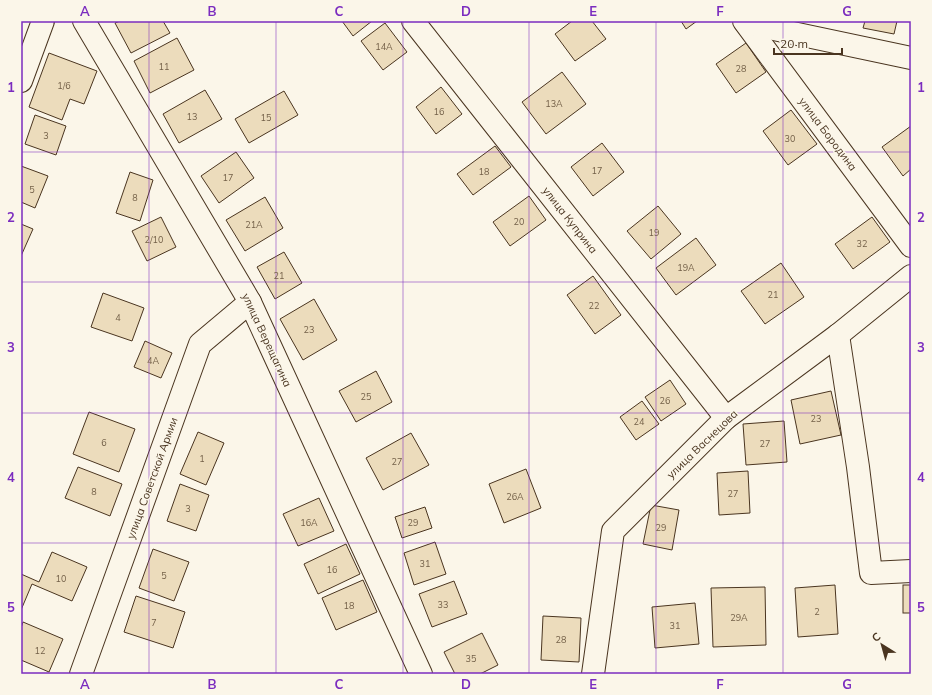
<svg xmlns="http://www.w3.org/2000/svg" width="932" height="695" font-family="Mulish,sans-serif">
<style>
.building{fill:#ecdcbc;stroke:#4a3520}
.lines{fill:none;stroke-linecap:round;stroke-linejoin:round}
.minor-casing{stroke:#4a3520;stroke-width:24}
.minor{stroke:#fbf6e9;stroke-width:22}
.grid{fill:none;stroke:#7b2cbf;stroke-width:1;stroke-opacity:0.55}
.labels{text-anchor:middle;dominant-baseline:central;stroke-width:3;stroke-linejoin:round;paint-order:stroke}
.number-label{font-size:9px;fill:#725f47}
.street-label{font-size:11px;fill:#4a3520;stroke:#fbf6e9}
.neatline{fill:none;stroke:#7b2cbf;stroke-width:1.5}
.grid-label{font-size:13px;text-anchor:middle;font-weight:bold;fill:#7b2cbf}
</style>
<rect width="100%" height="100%" fill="#fbf6e9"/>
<g class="building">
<path d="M120 21H163L170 33 131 53 115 23Z"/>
<path d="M342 21H372L353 36Z"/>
<path d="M572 21H592L606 39 575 61 555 34Z"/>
<path d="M681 21H697L686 29Z"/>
<path d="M865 21H897L894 34 863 28Z"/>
<path d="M385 23 407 52 383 70 361 41Z"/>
<path d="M177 38 194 70 150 93 134 61Z"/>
<path d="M746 43 766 72 736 93 716 64Z"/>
<path d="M49 53 97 71 84 104 70 99 62 120 29 107Z"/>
<path d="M562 72 586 104 546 134 522 102Z"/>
<path d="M441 87 462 114 436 134 416 107Z"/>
<path d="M205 90 222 119 179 143 163 114Z"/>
<path d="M284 91 298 115 249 143 235 119Z"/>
<path d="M791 110 817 144 788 165 763 131Z"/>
<path d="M35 115 66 126 56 155 25 144Z"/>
<path d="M911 126V169L903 176 882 147Z"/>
<path d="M602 143 624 172 593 196 571 167Z"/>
<path d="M495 146 511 167 473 195 457 174Z"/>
<path d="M236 152 254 178 219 203 201 176Z"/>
<path d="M21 166 48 176 35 208 21 202Z"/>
<path d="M130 172 153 180 140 221 116 213Z"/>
<path d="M529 196 546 220 510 246 493 222Z"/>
<path d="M265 197 283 228 245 251 226 220Z"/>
<path d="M658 206 681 234 651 259 627 231Z"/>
<path d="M161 217 176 247 147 261 132 231Z"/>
<path d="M872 217 890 242 853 269 835 244Z"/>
<path d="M21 224 33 229 21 256Z"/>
<path d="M696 238 716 265 676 295 656 268Z"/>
<path d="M284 252 302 283 275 299 257 267Z"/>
<path d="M781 263 804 297 765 324 741 291Z"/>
<path d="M593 276 621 315 595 334 567 295Z"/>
<path d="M103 293 144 308 132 341 91 327Z"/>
<path d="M314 299 337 340 303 360 280 319Z"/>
<path d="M145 341 172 353 161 378 134 367Z"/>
<path d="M376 371 392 402 356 422 339 391Z"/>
<path d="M670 380 686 404 661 421 645 397Z"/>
<path d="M831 391 841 435 800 444 791 400Z"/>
<path d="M642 401 659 424 636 440 620 417Z"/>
<path d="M89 412 135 429 119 472 73 454Z"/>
<path d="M784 421 787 462 746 465 743 424Z"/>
<path d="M198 432 224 443 206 485 180 474Z"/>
<path d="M411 433 429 465 383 490 366 458Z"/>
<path d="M78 467 122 484 110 516 65 498Z"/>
<path d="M526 469 541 508 504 523 489 484Z"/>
<path d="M748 471 750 513 719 515 717 473Z"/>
<path d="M180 484 209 495 196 531 167 521Z"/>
<path d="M319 498 334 531 298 546 283 514Z"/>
<path d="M651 505 679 510 672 550 643 544Z"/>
<path d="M425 507 432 528 402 538 395 517Z"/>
<path d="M435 542 446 574 414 585 404 553Z"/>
<path d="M346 544 360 574 318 594 304 564Z"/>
<path d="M153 549 189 562 174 601 139 588Z"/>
<path d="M52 552 87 567 72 601 32 584 21 610V574L39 582Z"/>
<path d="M363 580 377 612 336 630 322 598Z"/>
<path d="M454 581 467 614 432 627 419 594Z"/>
<path d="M835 585 838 634 798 637 795 588Z"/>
<rect x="903" y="585" width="8" height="28"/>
<path d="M765 587 766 645 713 647 711 588Z"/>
<path d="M136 596 185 612 173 648 124 632Z"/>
<path d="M695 603 699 644 655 648 652 607Z"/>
<path d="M543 616 581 618 579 662 541 660Z"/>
<path d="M23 622 63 639 49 672 21 660V628Z"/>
<path d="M482 633 498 665 480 674H455L444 652Z"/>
</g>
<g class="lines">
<g class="minor-casing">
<g id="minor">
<path d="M84 21 250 302 421 674"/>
<path d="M413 21 726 418"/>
<path d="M744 21 911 246"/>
<path d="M746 23 911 58"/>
<path d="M21 81 43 21"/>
<path d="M838 335 858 467 871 573 911 571"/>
<path d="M81 674 200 344 250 302"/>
<path d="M593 674 613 531 726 418 838 335 911 276"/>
</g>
</g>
<use href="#minor" class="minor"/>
</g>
<path class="grid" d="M149 21V674M276 21V674M403 21V674M529 21V674M656 21V674M783 21V674M21 152H911M21 282H911M21 413H911M21 543H911"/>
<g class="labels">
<g class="number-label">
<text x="384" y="46">14А</text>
<text x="164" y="66">11</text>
<text x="741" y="68">28</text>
<text x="64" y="85">1/6</text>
<text x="554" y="103">13А</text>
<text x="439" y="111">16</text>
<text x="192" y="116">13</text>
<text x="266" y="117">15</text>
<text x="46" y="135">3</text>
<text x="790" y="138">30</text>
<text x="597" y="170">17</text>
<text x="484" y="171">18</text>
<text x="228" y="177">17</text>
<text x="32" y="189">5</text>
<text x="135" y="197">8</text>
<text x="519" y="221">20</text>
<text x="254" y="224">21А</text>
<text x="654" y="232">19</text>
<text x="154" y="239">2/10</text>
<text x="862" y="243">32</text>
<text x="686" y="267">19А</text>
<text x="279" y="275">21</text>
<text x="773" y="294">21</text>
<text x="594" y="305">22</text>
<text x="118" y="317">4</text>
<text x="309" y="329">23</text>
<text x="153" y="360">4А</text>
<text x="366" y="396">25</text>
<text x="665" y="400">26</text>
<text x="816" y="418">23</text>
<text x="639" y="421">24</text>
<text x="104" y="442">6</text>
<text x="765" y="443">27</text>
<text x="202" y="458">1</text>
<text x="397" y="461">27</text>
<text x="94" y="491">8</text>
<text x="733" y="493">27</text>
<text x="515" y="496">26А</text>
<text x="188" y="508">3</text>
<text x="309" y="522">16А</text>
<text x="413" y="522">29</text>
<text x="661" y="527">29</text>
<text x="425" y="563">31</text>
<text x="332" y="569">16</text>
<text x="164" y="575">5</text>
<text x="61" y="578">10</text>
<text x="443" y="604">33</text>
<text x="349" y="605">18</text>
<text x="817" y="611">2</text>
<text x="739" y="617">29А</text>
<text x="154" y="622">7</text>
<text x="675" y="625">31</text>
<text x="561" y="639">28</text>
<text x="40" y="650">12</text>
<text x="471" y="658">35</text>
</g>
<g class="street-label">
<text transform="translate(828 134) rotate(53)">улица Бородина</text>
<text transform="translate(570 220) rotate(52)">улица Куприна</text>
<text transform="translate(267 340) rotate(65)">улица Верещагина</text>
<text transform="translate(702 444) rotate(-44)">улица Васнецова</text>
<text transform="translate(152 478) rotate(-70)">улица Советской Армии</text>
</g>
</g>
<rect width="932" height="695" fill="none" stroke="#fbf6e9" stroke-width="44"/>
<g transform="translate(882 645) rotate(323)" stroke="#fbf6e9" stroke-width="3" paint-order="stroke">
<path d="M0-3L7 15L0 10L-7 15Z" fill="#4a3520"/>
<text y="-6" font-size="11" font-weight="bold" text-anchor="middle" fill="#4a3520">С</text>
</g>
<path d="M774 48v6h68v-6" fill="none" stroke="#4a3520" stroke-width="2"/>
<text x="780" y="48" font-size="12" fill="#4a3520" stroke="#fbf6e9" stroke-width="3" paint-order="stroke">20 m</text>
<rect x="22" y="22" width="888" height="651" class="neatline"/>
<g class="grid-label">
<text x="85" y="16">A</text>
<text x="212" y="16">B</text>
<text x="339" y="16">C</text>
<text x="466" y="16">D</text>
<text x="593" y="16">E</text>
<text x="720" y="16">F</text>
<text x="847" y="16">G</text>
<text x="11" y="92">1</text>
<text x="921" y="92">1</text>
<text x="11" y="222">2</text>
<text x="921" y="222">2</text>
<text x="11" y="352">3</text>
<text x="921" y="352">3</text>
<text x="11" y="482">4</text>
<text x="921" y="482">4</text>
<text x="11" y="612">5</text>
<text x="921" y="612">5</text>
<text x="85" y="689">A</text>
<text x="212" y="689">B</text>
<text x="339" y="689">C</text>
<text x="466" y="689">D</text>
<text x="593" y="689">E</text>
<text x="720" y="689">F</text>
<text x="847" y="689">G</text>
</g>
</svg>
